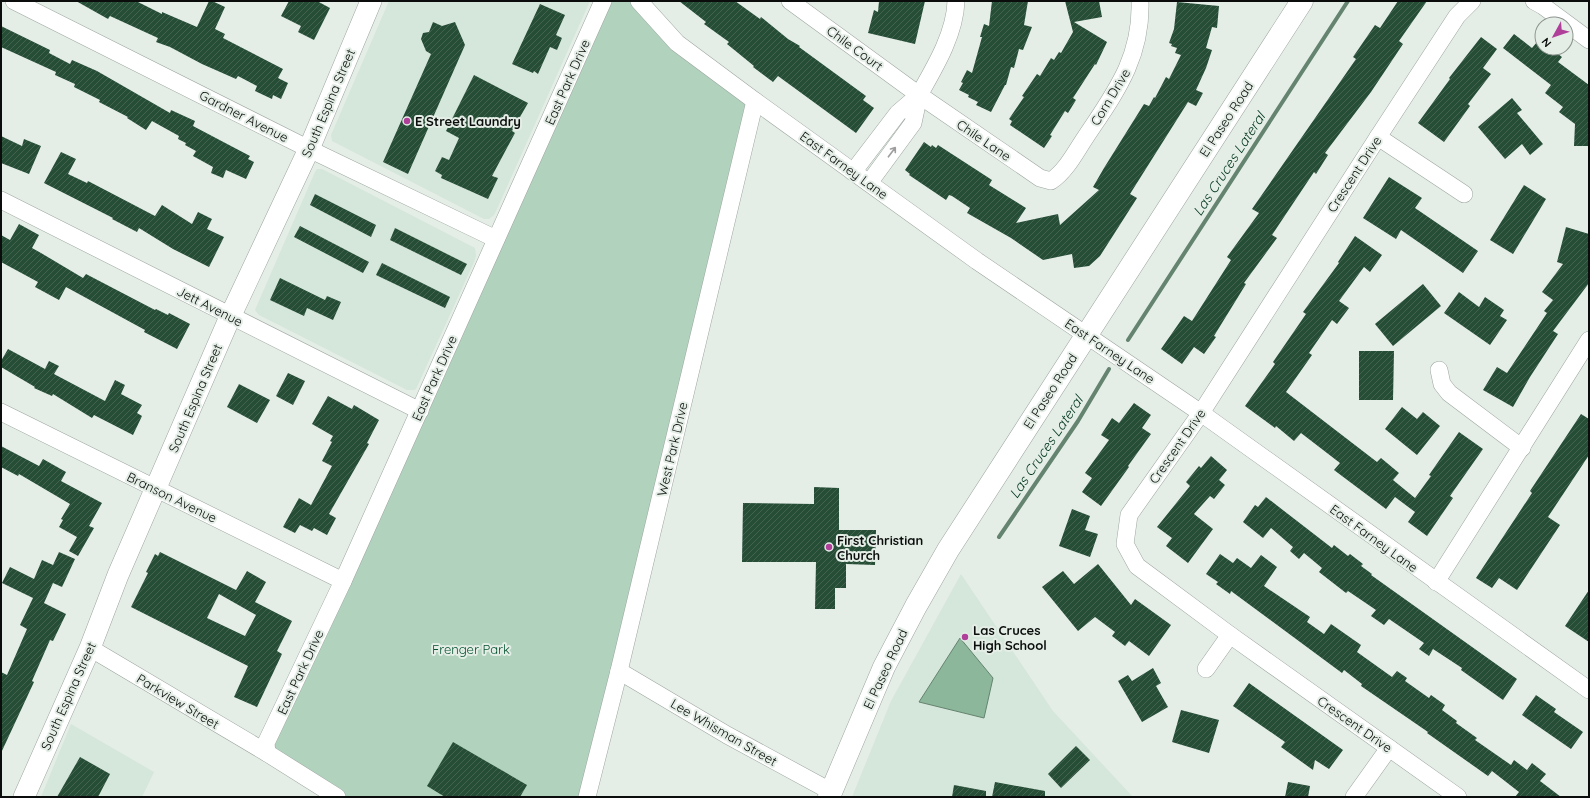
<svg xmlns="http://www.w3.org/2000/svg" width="1590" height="798" font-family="Quicksand,sans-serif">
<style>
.built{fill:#d5e6da}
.green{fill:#b1d2bc}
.water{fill:#8cb79b;stroke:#658470}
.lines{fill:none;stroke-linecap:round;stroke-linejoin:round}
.stream{stroke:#658470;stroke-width:4}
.building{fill:url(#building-hatch);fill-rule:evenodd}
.minor-casing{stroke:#9ca69f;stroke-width:18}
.tertiary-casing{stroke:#9ca69f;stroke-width:22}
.secondary-casing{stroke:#9ca69f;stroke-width:23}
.minor{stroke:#fff;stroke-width:17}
.tertiary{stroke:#fff;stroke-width:21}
.secondary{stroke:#fff;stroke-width:22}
.oneway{stroke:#9d9e9d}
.poi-dot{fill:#b03f9a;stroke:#e4eee7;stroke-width:1.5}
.labels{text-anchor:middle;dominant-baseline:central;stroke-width:4;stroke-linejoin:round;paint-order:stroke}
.street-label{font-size:13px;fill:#0a0d0b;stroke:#e4eee7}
.poi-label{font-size:13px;font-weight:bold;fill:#0a0d0b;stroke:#e4eee7;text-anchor:start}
.park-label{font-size:13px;fill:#024f2d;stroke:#e4eee7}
.water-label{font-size:14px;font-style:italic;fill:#00351b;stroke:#e4eee7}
</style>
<defs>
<pattern id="building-hatch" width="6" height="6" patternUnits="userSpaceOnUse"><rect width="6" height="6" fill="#264d36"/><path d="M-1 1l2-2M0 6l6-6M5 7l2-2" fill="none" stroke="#436250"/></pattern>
</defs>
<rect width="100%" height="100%" fill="#e4eee7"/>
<g class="built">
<path d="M389 1H590L497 209 494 215 489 219H484L332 141 331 135Z"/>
<path d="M317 169H322L475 248 476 256 474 262 416 389 414 390H407L259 315 255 310 315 172Z"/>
<path d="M961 574 1053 711 1133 797H852L891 701Z"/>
<path d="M71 724 154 772 142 797H41Z"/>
</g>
<path class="green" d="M603 1H639L755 101 586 797H337L267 753Z"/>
<path class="water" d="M960 638 993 678 984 718 919 702Z"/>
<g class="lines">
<g class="stream">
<path d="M1128 340 1348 1"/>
<path d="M999 537 1078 421 1109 369"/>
</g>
</g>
<g class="building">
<path d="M76 1H136L162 14V12L197 27 209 1H212L225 7 215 29 225 34 223 38 283 69 278 78 288 83 281 99 273 95 272 99 255 91 257 86 238 76 236 79 202 64 170 47 156 42 158 38 110 16 108 19Z"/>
<path d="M289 1H317L330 8 314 40 298 32 301 26 281 16Z"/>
<path d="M679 1H735L760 19 761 17 788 39 800 46 799 47 866 96 863 100 874 108 856 133 778 76 773 82 753 67 754 66 727 44 729 42 704 24 706 22Z"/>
<path d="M879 1H925L915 44 868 33 874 10 878 12Z"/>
<path d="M992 1H1028L1024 25 1032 27 1023 50 1019 49 1014 68 1011 67 1006 85H1005L991 112 976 105 978 102 968 97 969 95 959 90 963 83 961 82 967 70 972 73 982 37H980L984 24 989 26Z"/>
<path d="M1065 1H1099L1102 17 1074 22 1107 42 1096 65 1095 64 1073 98 1076 100 1068 113 1065 111 1050 135 1052 136 1044 148 1010 125 1012 121 1009 119 1024 97 1022 96 1037 74 1040 76 1051 58 1054 60 1059 52 1061 53 1073 32Z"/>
<path d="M1398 1H1427L1399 41 1403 44 1371 92 1325 153 1328 155 1316 174 1314 172 1272 235 1277 238 1244 283 1246 284 1214 336 1216 337 1204 354 1194 347 1182 364 1161 349 1184 316 1192 321 1231 260 1227 257 1259 213 1252 209 1356 59 1353 57 1375 25 1380 28Z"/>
<path d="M1177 2 1219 6 1217 28 1212 27 1206 48 1212 50 1206 68 1196 90 1203 93 1196 106 1188 102 1130 194 1137 198 1100 256 1089 266 1074 268 1072 254 1043 260 1011 238 967 213 970 208 952 196 949 195 946 200 909 175 910 174 905 170 924 142 931 147 932 145 936 148 938 145 992 180 989 185 1026 208 1016 223 1058 214 1060 225 1099 190 1093 187 1104 168 1144 104 1149 106 1154 97 1155 98 1166 77 1169 79 1181 55 1175 53 1177 48 1171 46 1172 44 1169 43 1174 29Z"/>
<path d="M540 4 565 15 556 35 562 38 557 50 550 47 538 74 534 71 533 73 512 64Z"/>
<path d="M433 22 442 26 455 22 465 45 408 174 383 162 431 54 426 51 421 39 423 33 429 32Z"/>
<path d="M1 26 50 50 49 53 70 64 72 60 97 71 170 113 171 110 195 121 193 126 250 156 248 159 254 162 246 179 226 170 223 178 211 173 213 167 193 156 196 151 185 145 186 143 178 139 179 136 152 121 146 130 127 118 128 117 99 102 100 100 74 87 75 84 55 75 56 72 1 47Z"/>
<path d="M1514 34 1532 48 1542 36V48H1550L1562 57 1558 62 1589 85V146H1574L1575 124 1559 112 1563 107 1545 93 1551 85 1503 48Z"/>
<path d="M1481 37 1497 49 1483 68 1491 74 1468 104 1470 106 1444 142 1418 123 1450 79 1449 78Z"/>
<path d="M474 75 528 103 512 131 515 133 492 176 498 178 488 199 441 178 442 175 435 171 442 157 449 160 459 138 446 131Z"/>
<path d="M1512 98 1522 110 1517 113 1543 144 1530 155 1522 144 1505 159 1478 127Z"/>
<path d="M1 136 22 146 24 139 41 146 29 174 1 163Z"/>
<path d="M61 152 76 159 68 174 87 183 88 181 155 216 162 205 192 224 198 212 212 219 207 229 224 237 209 267 173 249 139 228 137 232 112 219 113 218 44 183Z"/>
<path d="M1389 177 1422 198 1415 208 1478 251 1463 273 1401 230 1396 239 1363 218Z"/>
<path d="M1524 185 1546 199 1513 254 1490 240Z"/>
<path d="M315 194 376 225 371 237 310 205Z"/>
<path d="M19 224 39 235 32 248 41 253 83 278 86 274 155 310 156 309 168 315 169 313 190 324 177 349 144 332 145 330 66 287 59 300 35 287 38 282 1 262V235L10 240Z"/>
<path d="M300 226 369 262 363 273 294 237Z"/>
<path d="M1566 227 1589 234V283L1553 331 1558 334 1530 377 1513 407 1483 390 1497 367 1507 373 1547 313 1544 311 1553 300 1542 292 1563 264 1557 262Z"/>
<path d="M395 228 467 264 461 275 390 240Z"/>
<path d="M1355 236 1382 255 1370 272 1364 267 1339 301 1349 308 1337 324 1332 320 1309 353 1312 355 1286 392 1377 462 1381 458 1399 473 1393 480 1415 498 1431 476 1429 475 1459 432 1483 449 1450 496 1453 498 1427 536 1408 522 1415 512 1395 497 1386 509 1334 470 1340 463 1301 433 1294 441 1276 426 1275 428 1245 406 1275 364 1273 362 1306 314 1303 312 1339 263 1338 262Z"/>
<path d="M382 263 450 297 445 308 376 275Z"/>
<path d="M280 278 325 300 327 296 341 302 333 320 307 308 304 316 270 300Z"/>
<path d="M1423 284 1441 306 1393 346 1375 324Z"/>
<path d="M1459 292 1479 307 1485 297 1504 310 1500 316 1507 320 1490 345 1444 313Z"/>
<path d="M8 349 45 369 49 361 59 366 54 374 105 401 115 380 125 385 121 394 142 405 137 413 142 416 133 435 94 415 92 418 53 394 52 396 34 388 35 387 1 367V361Z"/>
<path d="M1359 351H1394L1393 400H1359Z"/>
<path d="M288 373 305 381 293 405 276 396Z"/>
<path d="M239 384 270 400 257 423 227 407Z"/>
<path d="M328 396 352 409 354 405 379 420 367 443 369 444 329 514 336 518 327 535 314 528 312 531 300 525 295 533 283 527 299 498 311 505 332 466 322 461 332 442 330 441 333 436 312 424Z"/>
<path d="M1134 403 1151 415 1142 428 1151 434 1128 466 1129 467 1101 506 1082 492 1092 478 1085 473 1109 440 1101 435 1112 418 1119 423Z"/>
<path d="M1402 407 1417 419 1423 412 1440 426 1417 455 1385 429Z"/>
<path d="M1581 414 1589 419V455L1548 517 1560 525 1517 590 1499 578 1492 588 1476 578 1532 493 1530 491Z"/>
<path d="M1 446 39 466 43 459 66 472 61 481 102 503 89 526 94 528 78 556 69 551 77 537 59 527 63 520 61 519 70 504 19 474 18 476 1 467Z"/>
<path d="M1211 456 1227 470 1219 480 1225 485 1214 499 1210 496 1194 514 1213 529 1188 563 1166 546 1172 538 1157 527 1190 486 1186 482 1199 466 1201 468Z"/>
<path d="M814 487 839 488V530H876L875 565 846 564V588H835V609H815L816 562H742L743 503 814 504Z"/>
<path d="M1266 497 1332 548 1334 545 1348 556 1350 554 1363 564 1361 566 1372 574 1371 575 1517 679 1503 700 1461 670 1462 668 1433 649 1429 656 1419 649 1424 643 1389 619 1384 625 1371 616 1376 610 1348 591 1346 593 1319 572 1322 568 1304 553 1299 559 1290 551 1293 547 1271 528 1263 538 1243 522 1255 505 1258 507Z"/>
<path d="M1072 509 1090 516 1085 530 1098 534 1090 557 1059 546Z"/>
<path d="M59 552 75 559 62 587 53 583 44 603 66 614 53 641 50 640 32 681 34 682 1 753V672L7 675 27 629 20 625 33 598 2 583 10 567 34 579 42 560 53 565Z"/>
<path d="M160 552 236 590 247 571 266 582 255 602 292 621 277 651 282 654 257 707 234 697 248 666 131 607 148 573 146 572 155 554 158 556ZM219 594 256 615 245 636 207 618Z"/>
<path d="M1220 554 1233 563 1237 558 1251 568 1261 555 1277 567 1264 586 1310 617 1307 622 1324 634 1331 624 1361 645 1357 652 1392 677 1397 671 1407 678 1405 681 1429 698 1431 695 1445 705 1442 710 1457 721 1456 723 1477 738 1475 740 1511 765 1514 760 1527 770 1532 763 1546 774 1540 781 1561 797H1515L1519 792 1492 771 1488 776 1427 733 1428 732 1361 686 1362 684 1344 670 1342 673 1231 591 1230 594 1216 584 1218 582 1206 574Z"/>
<path d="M1098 564 1131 605 1135 599 1171 625 1149 656 1129 641 1125 646 1112 636 1115 632 1095 617 1078 631 1042 587 1063 571 1074 584Z"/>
<path d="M1589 590V642L1565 626Z"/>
<path d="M1153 668 1161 683 1156 686 1168 707 1142 722 1118 681 1128 675 1132 681Z"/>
<path d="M1249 683 1343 750 1329 769 1315 760 1313 770 1281 747 1285 742 1233 706Z"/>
<path d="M1536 695 1556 709 1554 712 1583 732 1571 749 1522 715Z"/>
<path d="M1181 710 1219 720 1209 753 1172 742Z"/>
<path d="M453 742 527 785 520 797H445L427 786Z"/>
<path d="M1076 746 1090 760 1061 788 1048 774Z"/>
<path d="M80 757 110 774 98 797H57Z"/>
<path d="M995 782 1045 791V797H992Z"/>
<path d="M1288 782 1310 786 1308 797H1285Z"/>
<path d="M954 785 986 791V797H952Z"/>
</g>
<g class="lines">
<g class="minor-casing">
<g id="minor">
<path d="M14 1 309 149 496 239"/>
<path d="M639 1 677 43 755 101 977 261 1201 413 1589 690"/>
<path d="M790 1 919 95 1040 178 1051 181C1066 171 1075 153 1085 138 1115 93 1142 58 1140 1"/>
<path d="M1534 1 1543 6 1589 40"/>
<path d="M919 95C935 67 955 34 956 1"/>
<path d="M1378 137 1464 194"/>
<path d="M853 172 898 113 919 95 913 123 869 183"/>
<path d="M1 200 420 411"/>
<path d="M1439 370 1442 384 1449 393 1522 448"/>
<path d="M1 412 343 581"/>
<path d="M1436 582 1589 340"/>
<path d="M90 648 267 753 337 797"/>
<path d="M1206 669 1230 635"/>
<path d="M619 671 727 735 830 791"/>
<path d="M267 753 266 743 343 581 603 1"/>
<path d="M587 797 619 671 755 101"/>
<path d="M1354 797 1389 748"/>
<path d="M1458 797 1230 635 1137 566 1125 544 1129 515 1201 413 1378 137 1457 16 1472 1"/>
</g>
</g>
<g class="tertiary-casing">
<path id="tertiary" d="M24 797 90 648 118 575 230 317 309 149 371 1"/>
</g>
<g class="secondary-casing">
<path id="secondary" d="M829 797 884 667 916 606 948 550 1302 1"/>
</g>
<use href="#minor" class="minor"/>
<use href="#tertiary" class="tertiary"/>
<use href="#secondary" class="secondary"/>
</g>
<defs><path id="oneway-shaft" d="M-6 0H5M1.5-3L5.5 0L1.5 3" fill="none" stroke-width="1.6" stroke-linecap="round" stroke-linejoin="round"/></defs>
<use class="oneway" href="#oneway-shaft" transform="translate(892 152) rotate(-53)"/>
<g class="poi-dot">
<circle cx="407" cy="121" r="4"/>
<circle cx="829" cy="547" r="4"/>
<circle cx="965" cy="637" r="4"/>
</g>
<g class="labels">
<g class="street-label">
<text transform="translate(855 48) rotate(36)">Chile Court</text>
<text transform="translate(567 82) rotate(-66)">East Park Drive</text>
<text transform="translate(1110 97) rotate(-59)">Corn Drive</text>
<text transform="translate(328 103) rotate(-67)">South Espina Street</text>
<text transform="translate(244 116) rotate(27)">Gardner Avenue</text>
<text transform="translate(1226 119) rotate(-57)">El Paseo Road</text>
<text transform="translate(984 140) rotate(34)">Chile Lane</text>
<text transform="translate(844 165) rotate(36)">East Farney Lane</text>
<text transform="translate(1354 174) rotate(-57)">Crescent Drive</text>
<text transform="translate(210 306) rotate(27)">Jett Avenue</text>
<text transform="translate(1110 351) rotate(34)">East Farney Lane</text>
<text transform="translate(434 378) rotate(-66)">East Park Drive</text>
<text transform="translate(1050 391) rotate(-57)">El Paseo Road</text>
<text transform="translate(195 398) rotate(-67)">South Espina Street</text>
<text transform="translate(1177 446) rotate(-55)">Crescent Drive</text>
<text transform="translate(672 449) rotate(-77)">West Park Drive</text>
<text transform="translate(172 497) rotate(26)">Branson Avenue</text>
<text transform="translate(1374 538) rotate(36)">East Farney Lane</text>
<text transform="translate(885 669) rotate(-65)">El Paseo Road</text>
<text transform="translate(300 672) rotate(-65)">East Park Drive</text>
<text transform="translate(68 696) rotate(-66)">South Espina Street</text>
<text transform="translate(178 701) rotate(31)">Parkview Street</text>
<text transform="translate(1355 724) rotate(35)">Crescent Drive</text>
<text transform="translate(724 732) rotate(30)">Lee Whisman Street</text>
</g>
<g class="poi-label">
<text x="415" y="121">E Street Laundry</text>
<text x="837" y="540">First Christian<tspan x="837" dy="15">Church</tspan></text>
<text x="973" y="630">Las Cruces<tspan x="973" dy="15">High School</tspan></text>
</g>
<g class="park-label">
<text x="471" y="649">Frenger Park</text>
</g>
<g class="water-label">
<text transform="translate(1229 164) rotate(-57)">Las Cruces Lateral</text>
<text transform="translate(1046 447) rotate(-56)">Las Cruces Lateral</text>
</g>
</g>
<rect width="1590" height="798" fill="none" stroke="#0a0d0b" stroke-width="4"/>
<g transform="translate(1554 36) rotate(230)"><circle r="19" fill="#e4eee7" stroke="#8d948f"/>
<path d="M0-3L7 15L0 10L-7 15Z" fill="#b03f9a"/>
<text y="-6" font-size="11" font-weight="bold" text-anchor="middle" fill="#0a0d0b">N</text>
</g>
</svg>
